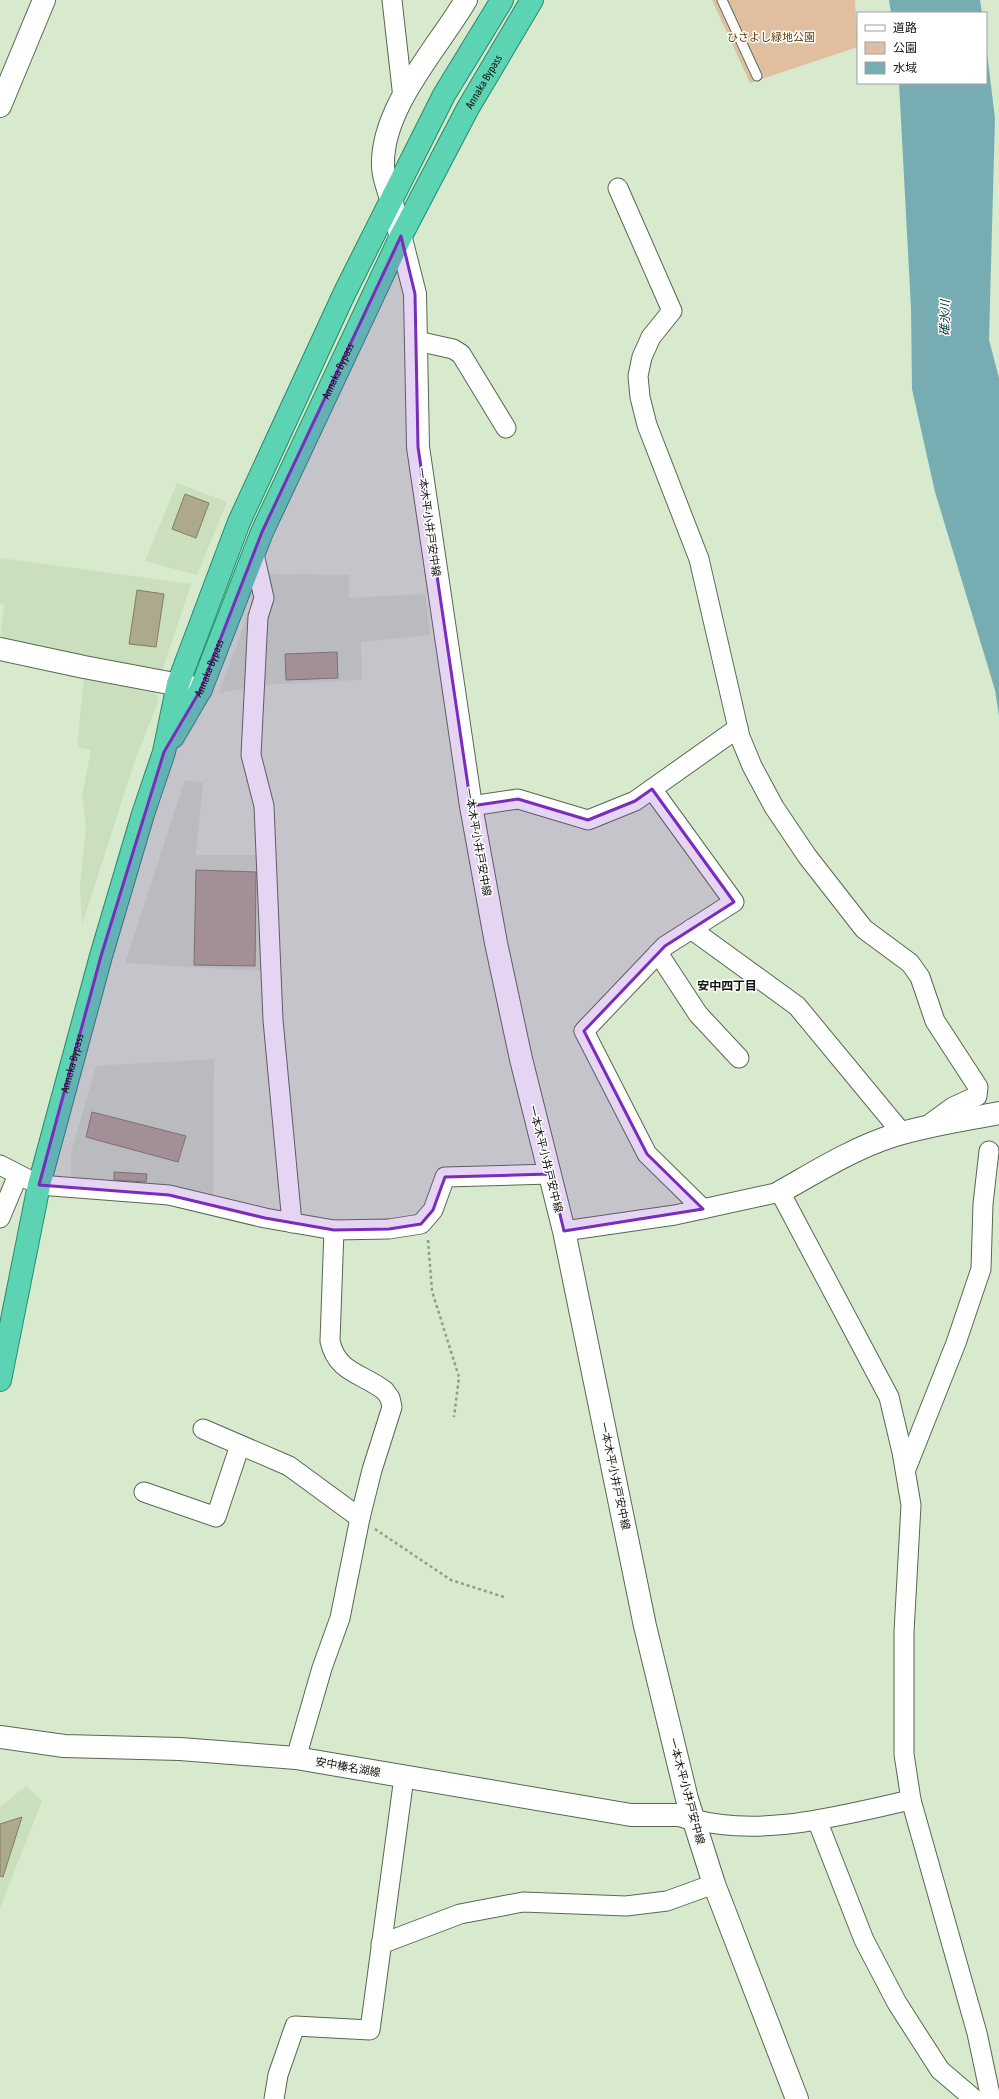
<svg xmlns="http://www.w3.org/2000/svg" width="999" height="2099" font-family="'Asap Condensed','Noto Sans JP',sans-serif">
<style>
.built{fill:#c9dfbe}
.green{fill:#dfbfa0}
.water{fill:#77adb2}
.building{fill:#ada98c;stroke:#827e62}
.lines{fill:none;stroke-linecap:round;stroke-linejoin:round}
.service-casing{stroke:#586850;stroke-width:11}
.minor-casing{stroke:#586850;stroke-width:21}
.tertiary-casing{stroke:#586850;stroke-width:24}
.secondary-casing{stroke:#586850;stroke-width:24}
.trunk-casing{stroke:#278a6d;stroke-width:24}
.path{stroke:#909e89;stroke-width:2.5;stroke-dasharray:3 3;stroke-linecap:butt}
.service{stroke:#fff;stroke-width:9}
.minor{stroke:#fff;stroke-width:19}
.tertiary{stroke:#fff;stroke-width:22}
.secondary{stroke:#fff;stroke-width:22}
.trunk{stroke:#5cd3b3;stroke-width:22}
.marked{fill:#7b2cbf;fill-opacity:0.2;stroke:#7b2cbf;stroke-width:3;stroke-linejoin:round}
.labels{text-anchor:middle;dominant-baseline:central;stroke-width:3;stroke-linejoin:round;paint-order:stroke}
.park-label{font-size:11px;fill:#663c04;stroke:#fff}
.street-label{font-size:11px;fill:#10160d;stroke:#fff}
.water-label{font-size:12px;font-style:italic;fill:#02383c;stroke:#fff}
.neighbourhood-label{font-size:12px;font-weight:bold;fill:#10160d;stroke:#fff}
</style>
<rect width="100%" height="100%" fill="#d7eace"/>
<g class="built">
<path d="M177 483 227 502 197 575 145 561Z"/>
<path d="M0 558 191 584 161 674 0 641 4 604 0 603Z"/>
<path d="M263 574 349 575V598L425 594 430 635 361 642 362 680 262 685 219 693Z"/>
<path d="M84 679 156 692 158 702 135 760 82 925 80 886 86 827 82 796 91 750 77 747Z"/>
<path d="M185 780 203 783 196 855H261L262 971 125 963Z"/>
<path d="M214 1059 213 1203 71 1183V1152L96 1066Z"/>
<path d="M26 1786 42 1801 0 1908V1807Z"/>
</g>
<path class="green" d="M712 0H855L858 47 750 83Z"/>
<g class="water">
<path d="M889 0H980L982 13H891Z"/>
<path d="M986 45 995 118 989 340 999 378V716L995 690 935 492 912 389 911 308 899 83H986Z"/>
</g>
<g class="building">
<path d="M185 494 209 503 196 538 172 529Z"/>
<path d="M137 590 164 594 156 647 129 644Z"/>
<path d="M337 652 338 678 286 680 285 654Z"/>
<path d="M196 870 256 872 255 966 194 965Z"/>
<path d="M92 1112 186 1136 178 1162 86 1137Z"/>
<path d="M114 1172 147 1174 146 1182 114 1180Z"/>
<path d="M22 1817 3 1877 0 1876V1824Z"/>
</g>
<g class="lines">
<g class="service-casing">
<path id="service" d="M722 0 757 76"/>
</g>
<g class="minor-casing">
<g id="minor">
<path d="M392 0 403 98"/>
<path d="M618 188 672 311 651 337 642 357 638 376 640 397 647 425 699 559 740 737 752 766 774 807 807 856 864 929 910 963 920 977 935 1021 978 1087 977 1096 953 1107 927 1126"/>
<path d="M417 341 453 349 461 354 506 428"/>
<path d="M254 554 264 598 258 617 251 755 264 806 273 1020 292 1223"/>
<path d="M652 789 734 902 665 946 584 1031 647 1154 703 1209"/>
<path d="M471 806 518 799 588 820 635 801 738 728"/>
<path d="M691 929 797 1006 902 1133"/>
<path d="M658 953 698 1014 739 1058"/>
<path d="M0 1165 39 1185 169 1195 265 1218 334 1230 389 1229 421 1224 433 1210 445 1177 550 1174"/>
<path d="M0 1218 18 1175"/>
<path d="M564 1231 675 1215 780 1192 889 1397 902 1452 911 1505 904 1632V1754L911 1800 977 2033 991 2099"/>
<path d="M203 1429 289 1466 360 1518"/>
<path d="M906 1469 956 1343 981 1269 983 1204 989 1151"/>
<path d="M144 1492 216 1517 240 1445"/>
<path d="M296 1758 322 1668 340 1618 360 1518 372 1470 392 1407 390 1398 385 1391C362 1373 337 1373 330 1341L334 1230"/>
<path d="M692 1819C765 1838 840 1815 911 1800"/>
<path d="M817 1820 864 1940 897 2003 940 2070 974 2099"/>
<path d="M381 1944 460 1914 523 1902 626 1906 667 1901 714 1884"/>
<path d="M274 2099 278 2075 295 2026 370 2030 404 1777"/>
</g>
</g>
<g class="tertiary-casing">
<g id="tertiary">
<path d="M0 106 44 0"/>
<path d="M391 199C388 188 383 177 383 166 381 108 437 49 466 0"/>
<path d="M0 649 84 667 201 689"/>
<path d="M780 1192C816 1172 852 1149 892 1136 927 1125 963 1120 999 1113"/>
</g>
</g>
<g class="secondary-casing">
<g id="secondary">
<path d="M391 199 415 294 418 447 471 806 496 943 521 1059 564 1231 645 1626 687 1799 714 1884 797 2099"/>
<path d="M0 1737 64 1746 180 1749 296 1758 631 1815H680L692 1819"/>
</g>
</g>
<g class="trunk-casing">
<g id="trunk">
<path id="s1" d="M173 737 201 689 262 532 401 236 468 108 532 0"/>
<path id="s2" d="M0 1380 39 1185 101 956 143 814 164 752 178 684 239 522 345 292 444 95 502 0"/>
</g>
</g>
<g class="path">
<path d="M428 1240 432 1291 459 1377 454 1417"/>
<path d="M375 1529 451 1580 504 1597"/>
</g>
<use href="#service" class="service"/>
<use href="#minor" class="minor"/>
<use href="#tertiary" class="tertiary"/>
<use href="#secondary" class="secondary"/>
<use href="#trunk" class="trunk"/>
</g>
<path class="marked" d="M401 236 415 294 418 447 471 806 518 799 588 820 635 801 652 789 734 902 665 946 584 1031 647 1154 703 1209 564 1231 550 1174 445 1177 433 1210 421 1224 389 1229 334 1230 265 1218 169 1195 39 1185 101 956 164 752 201 689 262 532Z"/>
<g class="labels">
<g class="park-label">
<text x="771" y="37">ひさよし緑地公園</text>
</g>
<g class="street-label">
<text stroke="none"><textPath href="#s1" startOffset="726">Annaka Bypass</textPath></text>
<text stroke="none"><textPath href="#s1" startOffset="402">Annaka Bypass</textPath></text>
<text transform="translate(429 522) rotate(82)">一本木平小井戸安中線</text>
<text stroke="none"><textPath href="#s1" startOffset="78">Annaka Bypass</textPath></text>
<text transform="translate(478 842) rotate(80)">一本木平小井戸安中線</text>
<text stroke="none"><textPath href="#s2" startOffset="325">Annaka Bypass</textPath></text>
<text transform="translate(546 1159) rotate(76)">一本木平小井戸安中線</text>
<text transform="translate(615 1476) rotate(78)">一本木平小井戸安中線</text>
<text transform="translate(348 1767) rotate(10)">安中榛名湖線</text>
<text transform="translate(687 1791) rotate(75)">一本木平小井戸安中線</text>
</g>
<g class="water-label">
<text transform="translate(945 318) rotate(-89)">碓氷川</text>
</g>
<g class="neighbourhood-label">
<text x="727" y="986">安中四丁目</text>
</g>
</g>
<rect x="857" y="12" width="130" height="72" fill="#ffffff" stroke="#9fa29e"/>
<rect x="865" y="25" width="20" height="6" fill="#ffffff" stroke="#9fa29e"/>
<text x="893" y="32" font-size="12" fill="#10160d">道路</text>
<rect x="865" y="42" width="20" height="12" fill="#dfbfa0" stroke="#9fa29e"/>
<text x="893" y="52" font-size="12" fill="#10160d">公園</text>
<rect x="865" y="62" width="20" height="12" fill="#77adb2" stroke="#9fa29e"/>
<text x="893" y="72" font-size="12" fill="#10160d">水域</text>
</svg>
